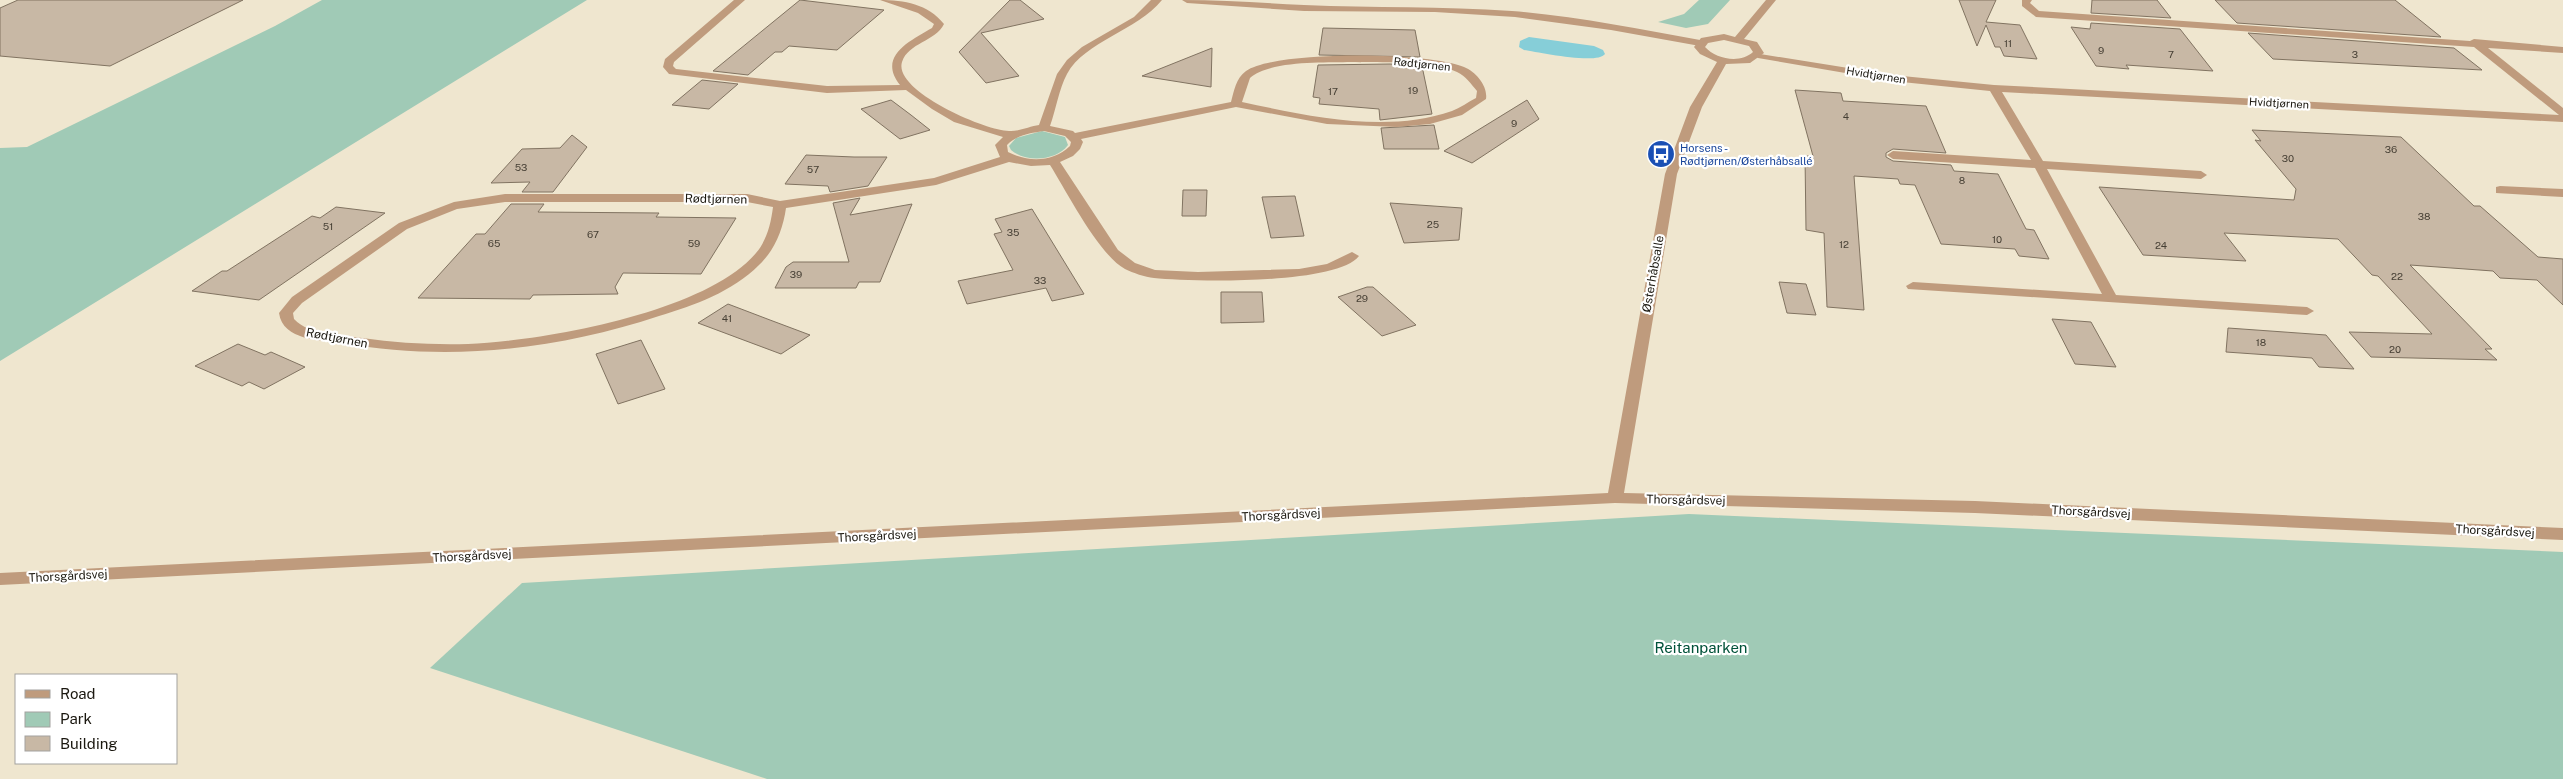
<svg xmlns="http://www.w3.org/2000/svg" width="2563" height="779" font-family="'Public Sans',sans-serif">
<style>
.green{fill:#a0cab6}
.water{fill:#86ced8}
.building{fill:#c8b8a5;stroke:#817361}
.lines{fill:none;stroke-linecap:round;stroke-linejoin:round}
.minor{fill:#bf9b7d;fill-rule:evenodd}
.tertiary{fill:#bf9b7d;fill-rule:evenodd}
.labels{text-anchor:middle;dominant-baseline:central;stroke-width:4.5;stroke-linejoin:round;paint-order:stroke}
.number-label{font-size:10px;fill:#463f34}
.far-street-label{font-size:11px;fill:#1a170f;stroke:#fff}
.far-transit-label{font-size:11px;fill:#164399;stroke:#fff;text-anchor:start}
.street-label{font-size:12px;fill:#1a170f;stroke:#fff}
.near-park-label{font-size:15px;fill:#005239;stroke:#fff}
</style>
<rect width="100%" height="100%" fill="#efe6cf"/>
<g class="green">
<path d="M322 0H587L0 361V148L27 147 275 26Z"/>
<path d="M1699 0H1730L1708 24 1686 28 1658 22 1684 14Z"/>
<path d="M1042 131 1065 137 1068 145C1056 161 1026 163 1011 150L1009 146 1016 138Z"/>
<path d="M1689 514 2563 552V779H767L430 668 522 583Z"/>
</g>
<path class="water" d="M1529 37 1594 46 1603 50 1605 54C1597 65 1538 52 1524 50L1519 47 1520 41Z"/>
<g class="building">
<path d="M18 0H243L110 66 0 56V8Z"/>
<path d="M800 0 884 10 837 50 789 46 782 52H775L748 75 713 71Z"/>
<path d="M1010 0H1020L1044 19 981 33 1019 76 986 83 959 52Z"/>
<path d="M1959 0H1996L1986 22 2020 25 2037 59 2004 56 2000 47H1995L1986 25 1977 46Z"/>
<path d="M2092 0H2157L2171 18 2091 13Z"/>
<path d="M2215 0H2395L2441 37 2237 23Z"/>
<path d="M2091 23 2180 29 2213 71 2126 65 2129 69 2096 66 2071 27 2090 29Z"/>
<path d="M1323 28 1415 30 1420 57 1319 55Z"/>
<path d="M2248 33 2454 48 2482 70 2273 59Z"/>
<path d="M1212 48 1211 87 1142 76Z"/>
<path d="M1390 64 1422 66 1432 114 1380 120 1379 109 1319 104 1320 98 1313 97 1318 65Z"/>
<path d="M702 80 738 84 709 109 672 105Z"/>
<path d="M1795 90 1841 93 1843 101 1926 106 1946 153 1893 149 1886 153V157L1893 161 1951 165 1954 171 1998 174 2026 229 2034 230 2049 259 2019 256 2015 249 1941 244 1915 185 1900 184 1898 179 1854 176 1864 310 1827 307 1824 233 1806 230 1805 156H1813Z"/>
<path d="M891 100 911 115 930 130 900 139 861 109Z"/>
<path d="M1527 100 1539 119 1472 163 1444 151Z"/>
<path d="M1434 125 1439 149H1384L1381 128Z"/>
<path d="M2252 130 2401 137 2474 206H2480L2538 257 2563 259V305L2537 280 2500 278 2493 271 2410 265 2492 349H2485L2497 360 2371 357 2349 332 2432 334 2378 276 2372 275 2338 239 2224 233 2246 261 2143 255 2099 187 2294 200 2296 189 2255 140 2261 141Z"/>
<path d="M572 135 587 147 553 192H522L530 182 491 183 522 149 560 148Z"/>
<path d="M806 155 854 157H887L868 186 830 192 828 186 785 184Z"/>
<path d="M1183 190H1207L1206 216H1182Z"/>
<path d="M1295 196 1304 236 1271 238 1262 197Z"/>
<path d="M860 198 850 215 912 204 880 282H859L856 288H775L786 267 793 262H849L833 203Z"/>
<path d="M1390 203 1462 208 1459 240 1404 243Z"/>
<path d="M511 204H544L538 212 659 213 656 217 736 218 701 274 623 273 615 287 618 294 533 295 530 299 418 298 476 234H485Z"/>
<path d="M336 207 385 213 259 300 192 291 222 271H227L312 216 320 218Z"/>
<path d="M1032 209 1084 294 1052 301 1046 288 967 304 958 281 1013 270 994 234 1002 232 995 219Z"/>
<path d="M1779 282 1806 284 1816 315 1787 313Z"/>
<path d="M1367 287H1373L1416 325 1382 336 1338 297Z"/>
<path d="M1221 292H1262L1264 322 1221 323Z"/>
<path d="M728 304 770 320 810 335 781 354 698 323Z"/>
<path d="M2052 319 2091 322 2116 367 2075 364Z"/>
<path d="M2228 328 2326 335 2354 369 2319 367 2312 358 2226 352Z"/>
<path d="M641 340 665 389 618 404 596 354Z"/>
<path d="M238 344 265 355 271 352 305 367 264 389 249 382 242 386 195 366Z"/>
</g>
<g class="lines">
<g class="minor">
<path d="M734 0H745L674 62 673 66 676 69 827 86 900 85C877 56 910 41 932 28L934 24 918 13 880 0C904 0 928 4 944 24 936 41 908 43 902 62 893 91 986 131 1009 131 1018 132 1030 126 1039 125L1057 74 1067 60 1082 47 1134 17 1151 0H1162C1137 31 1085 41 1067 74 1059 89 1056 109 1050 126L1073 131 1075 133 1231 102C1234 91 1236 78 1246 71 1276 50 1430 52 1464 67 1476 72 1488 86 1486 99L1462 115 1430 124 1397 127 1327 124 1236 107 1081 139 1083 142 1080 149 1073 156 1060 162 1118 250 1135 263 1155 270 1198 272 1299 269 1327 264 1352 252 1359 256C1337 285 1191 282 1154 278 1145 277 1133 273 1125 269 1099 255 1067 192 1050 165L1031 166 1009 162 936 185 786 208C783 229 775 250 759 265 732 292 695 305 659 316 556 350 449 362 342 343 321 340 283 341 279 313L292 297 399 223 454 202 505 194H747L780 201 934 178 1000 157 995 145 1003 137 954 122 932 109 906 90 827 93 669 74 663 67 665 59ZM1351 62C1378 63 1433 60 1457 72 1466 76 1471 84 1477 91L1476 98C1468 102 1460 108 1452 111 1386 134 1308 116 1242 102L1250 78C1270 60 1325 63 1351 62ZM1044 131 1065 136 1071 142 1070 146C1053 162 1029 163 1008 152L1007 145C1017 135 1030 133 1044 131ZM505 202H747L773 207C771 223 767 240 756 253 707 312 543 341 468 344 432 345 397 343 362 338 340 335 310 336 294 319L293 313 302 303 407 229 457 209Z"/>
<path d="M1182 0C1223 0 1263 3 1304 5 1373 8 1443 6 1512 11 1575 16 1638 29 1700 40L1705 43 1700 46 1611 30 1515 17 1435 12 1304 11 1187 3Z"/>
<path d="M2022 0H2032L2030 3 2039 11 2470 41 2474 39 2563 47V53L2488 48 2563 108V122L2002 92 2043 161 2201 171 2207 175 2201 179 2047 169 2116 295 2307 307 2314 311 2307 315 1908 289 1906 286 1913 282 2102 294 2035 168 1893 159 1887 155 1893 151 2031 160 1990 91 1892 81 1758 58 1753 55 1754 53 1892 75 1994 85 2559 115 2474 47 2036 17 2022 6Z"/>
<path d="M2500 186 2563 189V197L2496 193V187Z"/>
</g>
<path class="tertiary" d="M1766 0H1776L1744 39 1757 42 1764 53 1750 63 1726 64 1702 107 1677 174 1624 493 1975 501 2563 528V540L1975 513 1615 503 0 585V573L1608 493 1665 174 1690 107 1717 62 1700 54 1694 47 1701 38 1724 34 1735 37ZM1724 40 1749 46 1753 52C1740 64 1716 59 1705 47L1708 43Z"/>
</g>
<defs>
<g id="bus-disc" transform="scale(1.4375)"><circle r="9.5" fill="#1a4fb4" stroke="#fff"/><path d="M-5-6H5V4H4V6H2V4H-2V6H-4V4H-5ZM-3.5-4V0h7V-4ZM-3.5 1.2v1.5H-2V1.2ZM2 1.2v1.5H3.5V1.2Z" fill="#fff"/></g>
</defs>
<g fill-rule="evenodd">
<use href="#bus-disc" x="1661" y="154"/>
</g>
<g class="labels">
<g class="number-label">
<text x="2008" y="43">11</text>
<text x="2101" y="50">9</text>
<text x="2171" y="54">7</text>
<text x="2355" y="54">3</text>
<text x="1413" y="90">19</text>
<text x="1333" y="91">17</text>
<text x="1846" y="116">4</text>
<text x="1514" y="123">9</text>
<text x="2391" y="149">36</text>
<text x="2288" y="158">30</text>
<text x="521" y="167">53</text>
<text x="813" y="169">57</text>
<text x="1962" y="180">8</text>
<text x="2424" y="216">38</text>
<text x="1433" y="224">25</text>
<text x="328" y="226">51</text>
<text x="1013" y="232">35</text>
<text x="593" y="234">67</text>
<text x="1997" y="239">10</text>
<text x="494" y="243">65</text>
<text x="694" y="243">59</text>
<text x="1844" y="244">12</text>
<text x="2161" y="245">24</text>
<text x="796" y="274">39</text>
<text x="2397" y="276">22</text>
<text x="1040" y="280">33</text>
<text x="1362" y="298">29</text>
<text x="727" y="318">41</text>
<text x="2261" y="342">18</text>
<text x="2395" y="349">20</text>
</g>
<g class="far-street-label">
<text transform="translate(1422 64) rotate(6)">Rødtjørnen</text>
<text transform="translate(1876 75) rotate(9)">Hvidtjørnen</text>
<text transform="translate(2279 103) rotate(3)">Hvidtjørnen</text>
</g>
<g class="far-transit-label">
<text x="1680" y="148">Horsens -<tspan x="1680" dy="13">Rødtjørnen/Østerhåbsallé</tspan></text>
</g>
<g class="street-label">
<text transform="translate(716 199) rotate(1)">Rødtjørnen</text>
<text transform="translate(1653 274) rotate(-80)">Østerhåbsalle</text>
<text transform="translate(337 338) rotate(11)">Rødtjørnen</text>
<text transform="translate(1686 500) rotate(1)">Thorsgårdsvej</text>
<text transform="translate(2091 512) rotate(3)">Thorsgårdsvej</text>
<text transform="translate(1281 515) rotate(-3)">Thorsgårdsvej</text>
<text transform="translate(2495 531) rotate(3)">Thorsgårdsvej</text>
<text transform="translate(877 536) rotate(-3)">Thorsgårdsvej</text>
<text transform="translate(472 556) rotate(-3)">Thorsgårdsvej</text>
<text transform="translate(68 576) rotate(-3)">Thorsgårdsvej</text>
</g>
<g class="near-park-label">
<text x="1701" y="647">Reitanparken</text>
</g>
</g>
<rect x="15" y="674" width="162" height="90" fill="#ffffff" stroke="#a3a29f"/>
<rect x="25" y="690" width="25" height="8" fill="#bf9b7d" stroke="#a3a29f"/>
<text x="60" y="699" font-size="15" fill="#1a170f">Road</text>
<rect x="25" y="712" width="25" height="15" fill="#a0cab6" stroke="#a3a29f"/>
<text x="60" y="724" font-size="15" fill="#1a170f">Park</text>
<rect x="25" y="736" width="25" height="15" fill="#c8b8a5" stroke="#a3a29f"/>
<text x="60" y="749" font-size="15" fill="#1a170f">Building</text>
</svg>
